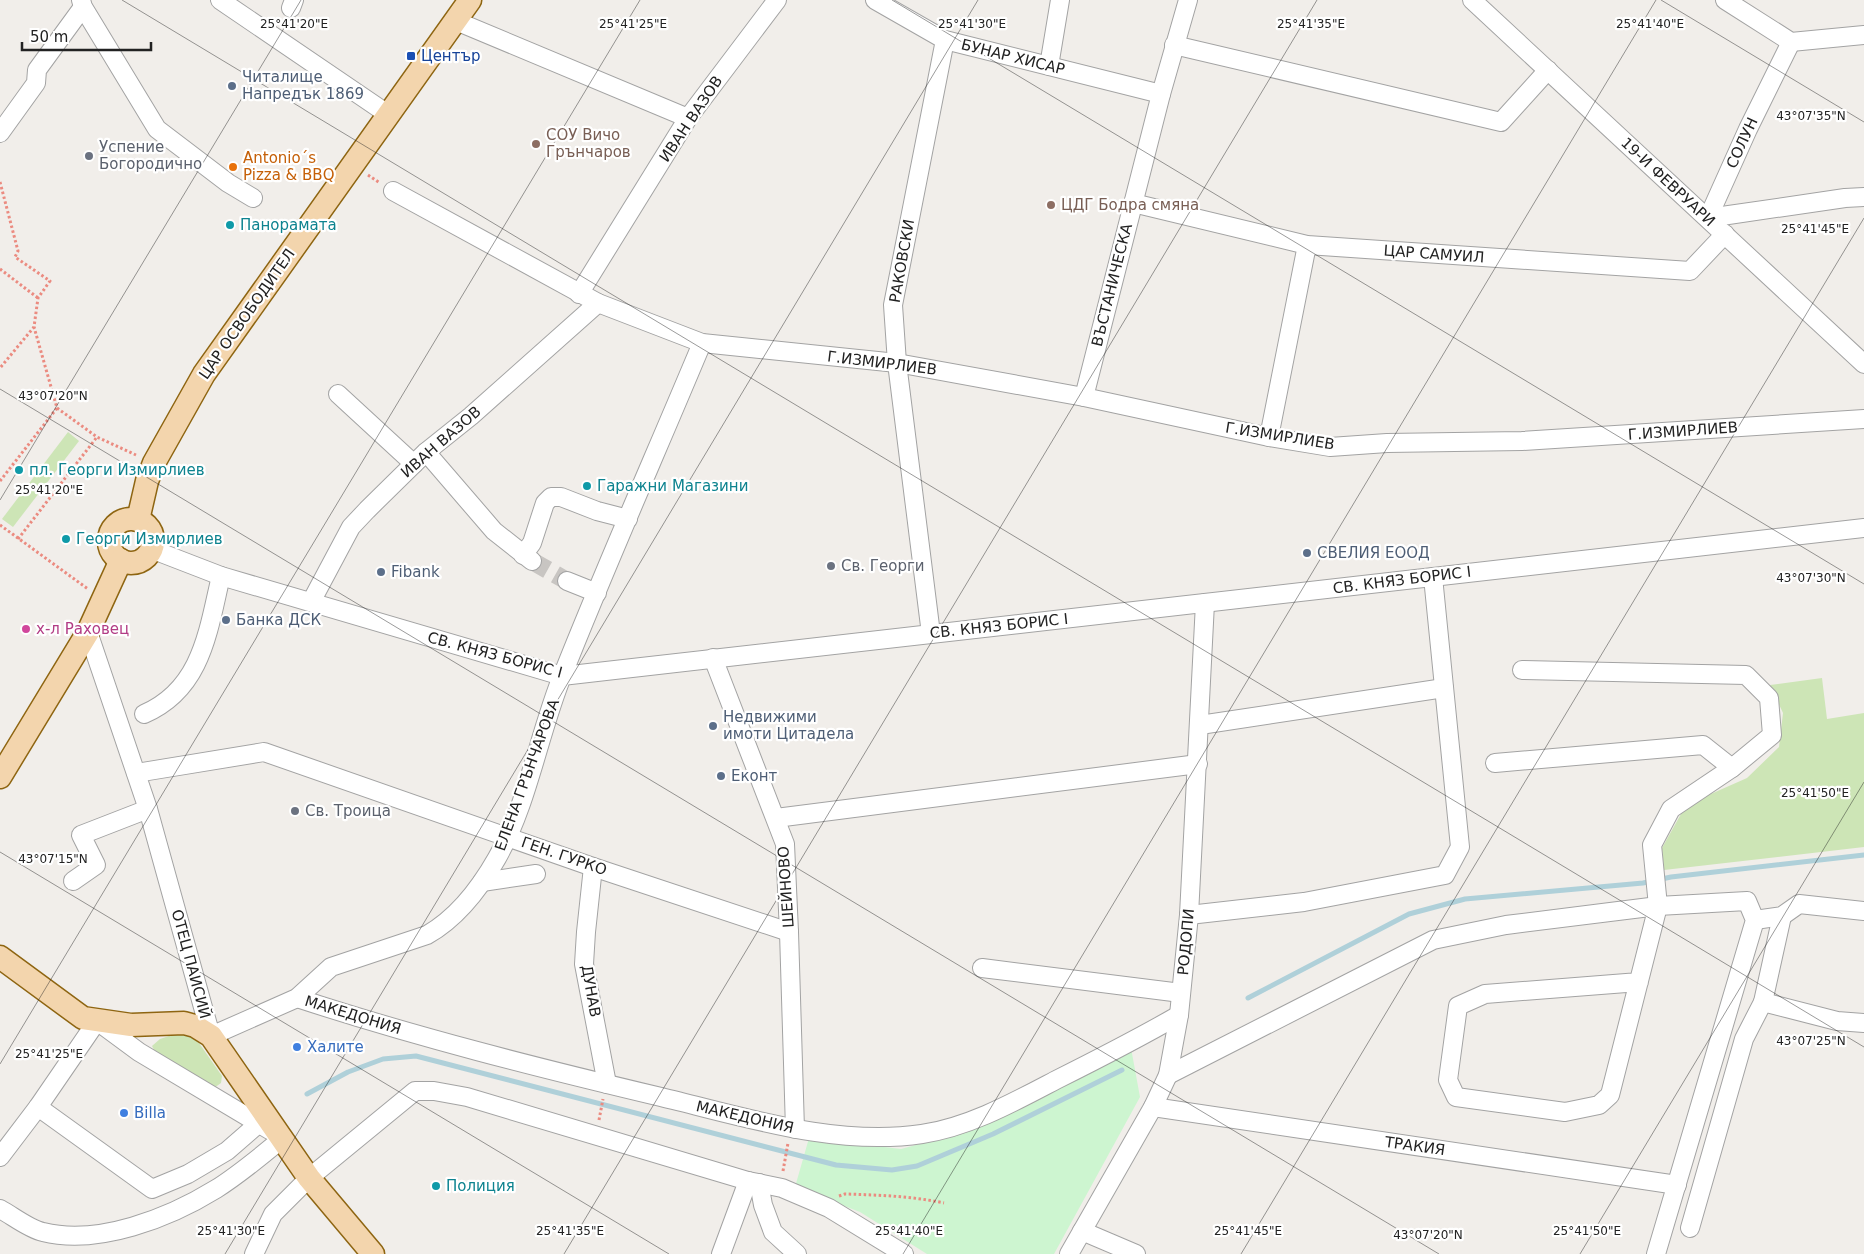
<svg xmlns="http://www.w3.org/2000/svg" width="1864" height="1254" font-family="'DejaVu Sans',sans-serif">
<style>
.grass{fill:#cde5b6}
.park{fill:#cdf5d0}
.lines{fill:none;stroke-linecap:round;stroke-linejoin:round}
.stream{stroke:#afd0d9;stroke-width:5}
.minor-tunnel{stroke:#c8c5c2;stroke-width:18;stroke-dasharray:18 9;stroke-linecap:butt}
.minor-casing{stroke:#a3a3a3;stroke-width:20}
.major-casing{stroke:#8e6511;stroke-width:25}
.path{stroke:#eb8b80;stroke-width:3;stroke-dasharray:2.5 2.5;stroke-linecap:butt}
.minor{stroke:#fff;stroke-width:18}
.major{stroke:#f3d5ad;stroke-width:22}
.ticks{fill:none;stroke:#222;stroke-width:1;stroke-opacity:0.45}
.transit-dot{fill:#1a4fb4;stroke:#fff;stroke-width:2}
.service-dot{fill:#5c6f8a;stroke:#fff;stroke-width:2}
.education-dot{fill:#8d6e63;stroke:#fff;stroke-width:2}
.worship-dot{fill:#6b7280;stroke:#fff;stroke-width:2}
.food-dot{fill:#e8710a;stroke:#fff;stroke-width:2}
.culture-dot{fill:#0f9aa8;stroke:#fff;stroke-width:2}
.hotel-dot{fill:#d1479c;stroke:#fff;stroke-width:2}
.shop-dot{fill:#3f7fe0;stroke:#fff;stroke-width:2}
.labels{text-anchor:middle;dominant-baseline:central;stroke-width:4.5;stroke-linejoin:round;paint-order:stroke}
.transit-label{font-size:15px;fill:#164399;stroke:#fff;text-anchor:start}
.street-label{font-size:15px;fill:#222;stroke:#fff}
.service-label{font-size:15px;fill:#4e5e75;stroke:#fff;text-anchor:start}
.education-label{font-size:15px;fill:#785e54;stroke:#fff;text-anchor:start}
.worship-label{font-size:15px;fill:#5b616d;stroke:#fff;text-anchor:start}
.food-label{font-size:15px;fill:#c56008;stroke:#fff;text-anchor:start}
.culture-label{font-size:15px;fill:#0d838f;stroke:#fff;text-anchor:start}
.hotel-label{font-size:15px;fill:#b23c85;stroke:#fff;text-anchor:start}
.shop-label{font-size:15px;fill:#366cbe;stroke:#fff;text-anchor:start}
.ticks-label{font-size:12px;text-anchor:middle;fill:#222;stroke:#fff;stroke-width:4.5;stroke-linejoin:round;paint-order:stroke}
</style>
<rect width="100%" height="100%" fill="#f1eeea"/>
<g class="grass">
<path d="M68 432 79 441 13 527 2 519Z"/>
<path d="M1822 678 1827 719 1864 713V847L1664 870 1662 848 1686 805 1747 778 1779 747 1783 713 1770 685Z"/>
<path d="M178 1033H192L222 1076 221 1083 214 1088 155 1052 152 1046 160 1039Z"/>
</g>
<path class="park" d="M1131 1048 1140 1097 1054 1254H927L860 1212 795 1187 809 1138 901 1149 975 1129 1039 1099Z"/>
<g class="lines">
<g class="stream">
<path d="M1248 998 1409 914 1465 899 1643 883 1671 877 1864 855"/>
<path d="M307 1094 348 1072 383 1059 416 1056 836 1165 892 1170 917 1166 993 1134 1122 1070"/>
</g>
<path class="minor-tunnel" d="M532 561 567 581"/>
<g class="minor-casing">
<g id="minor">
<path d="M81 0 83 7 157 129 228 183 253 198"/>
<path d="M220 0 389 115"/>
<path d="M875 0 945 40 1161 94"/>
<path d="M1472 0 1864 364"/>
<path d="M1725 0 1791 42 1864 35"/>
<path d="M291 8 294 0"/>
<path d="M456 21 688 118"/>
<path d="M1174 45 1501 122 1548 70"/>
<path d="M1049 66 1060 0"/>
<path d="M0 133 36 83 37 70 83 7"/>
<path d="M393 191 598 303 702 343 897 363 1084 397 1269 437 1330 447 1387 443 1522 441 1864 419"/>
<path d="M1133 203 1307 245 1690 271 1725 234"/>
<path d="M1708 218 1748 129 1791 42"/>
<path d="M1708 218 1845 198 1864 197"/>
<path d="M579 294 688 118 777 0"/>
<path d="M338 394 414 464"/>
<path d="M1084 397 1161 94 1188 0"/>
<path d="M1269 437 1307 245"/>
<path d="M426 452 494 531 532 561"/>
<path d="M151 549 221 576 562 676 1864 528"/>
<path d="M523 555 532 543 545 503 551 497H561L597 511 628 519"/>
<path d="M567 581 597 593"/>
<path d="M311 602 351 527 367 510 426 452 471 416 598 303"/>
<path d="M88 632 148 809 211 1036 297 998 331 967 427 935C457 918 480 888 497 858 528 804 539 732 563 674 607 563 656 453 702 343"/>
<path d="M931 634 897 363 893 305 945 40"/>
<path d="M713 658 785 844 789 932 795 1129"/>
<path d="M1522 670 1746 675 1769 698 1772 735 1732 768 1671 809 1652 845 1658 906 1610 1095 1599 1105 1565 1112 1456 1097 1448 1080 1458 1006 1485 994 1639 982"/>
<path d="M144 714C202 689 208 631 221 576"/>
<path d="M1200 725 1444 688"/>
<path d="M1495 763 1703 745 1732 768"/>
<path d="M136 773 264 752 593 867 789 932"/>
<path d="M776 818 1198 764"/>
<path d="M593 867 586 932 584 964 607 1084"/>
<path d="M73 881 96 865 81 835 148 809"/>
<path d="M482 882 536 874"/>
<path d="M1189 915 1304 902 1445 875 1460 847 1433 577"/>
<path d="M1755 920 1782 916 1799 904 1864 911"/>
<path d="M982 968 1181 993"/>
<path d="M297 998C416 1037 539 1068 661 1097 745 1117 836 1147 922 1134 969 1127 1014 1102 1056 1080 1098 1059 1139 1038 1179 1015"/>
<path d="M1763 1002 1782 916"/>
<path d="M1168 1075 1433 940 1506 925 1658 906 1747 901 1755 920 1656 1254"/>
<path d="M38 1107 152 1189 188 1174 227 1151 258 1124"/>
<path d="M1153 1107 1677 1185"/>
<path d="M0 1157 38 1107 97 1021 139 1052 283 1138C261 1156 240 1174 216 1189 169 1218 98 1246 43 1232 29 1229 13 1216 0 1209"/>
<path d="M759 1183 763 1205 773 1232 797 1254"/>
<path d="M1690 1228 1744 1039 1763 1002 1837 1021 1864 1023"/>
<path d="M1082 1231 1136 1254"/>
<path d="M254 1254 273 1214 309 1178 415 1091H434L467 1097 748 1181 782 1188 829 1208 904 1254"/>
<path d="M721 1254 748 1181"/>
<path d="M1069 1254 1153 1107 1168 1075 1179 1015 1189 915 1205 603"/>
</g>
</g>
<g class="major-casing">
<g id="major">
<circle cx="131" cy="541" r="22"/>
<path d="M138 520 147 481 154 463 204 374 470 0"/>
<path d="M0 777 88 632 121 560"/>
<path d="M0 957 83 1018 131 1025 184 1023 195 1026 211 1036 309 1178 373 1254"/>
</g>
</g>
<g class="path">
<path d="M368 175 380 183"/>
<path d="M0 182 18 251 15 257 50 281 38 298 34 327 0 368"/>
<path d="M0 269 38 298"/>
<path d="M57 408 97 437 136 455"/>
<path d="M0 481 57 408 34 327"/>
<path d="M0 525 88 589"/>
<path d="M18 539 97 437"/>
<path d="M599 1120 603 1099"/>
<path d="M783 1171 788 1143"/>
<path d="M839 1196 845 1194C878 1195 911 1196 944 1203"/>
</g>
<use href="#minor" class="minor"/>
<use href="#major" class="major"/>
</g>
<path class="ticks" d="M122 0 1864 1047M892 0 1864 584M1661 0 1864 122M0 389 1439 1254M0 500 301 0M0 852 669 1254M0 1064 640 0M225 1254 978 0M564 1254 1317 0M903 1254 1656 0M1241 1254 1864 218M1580 1254 1864 782"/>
<rect class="transit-dot" x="406" y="51" width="10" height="10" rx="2.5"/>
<g class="service-dot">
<circle cx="232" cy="86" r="5"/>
<circle cx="1307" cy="553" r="5"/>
<circle cx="381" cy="572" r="5"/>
<circle cx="226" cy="620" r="5"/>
<circle cx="713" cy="726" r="5"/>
<circle cx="721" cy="776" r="5"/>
</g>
<g class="education-dot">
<circle cx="536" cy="144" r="5"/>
<circle cx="1051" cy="205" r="5"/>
</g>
<g class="worship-dot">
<circle cx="89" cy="156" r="5"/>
<circle cx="831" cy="566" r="5"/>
<circle cx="295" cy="811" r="5"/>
</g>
<circle class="food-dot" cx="233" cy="167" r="5"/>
<g class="culture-dot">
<circle cx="230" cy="225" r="5"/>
<circle cx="19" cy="470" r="5"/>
<circle cx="587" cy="486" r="5"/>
<circle cx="66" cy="539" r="5"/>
<circle cx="436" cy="1186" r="5"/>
</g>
<circle class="hotel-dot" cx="26" cy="629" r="5"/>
<g class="shop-dot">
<circle cx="297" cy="1047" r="5"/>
<circle cx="124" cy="1113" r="5"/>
</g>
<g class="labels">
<g class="transit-label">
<text x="421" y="56">Център</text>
</g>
<g class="street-label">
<text transform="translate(1013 57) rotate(14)">БУНАР ХИСАР</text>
<text transform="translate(691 119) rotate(-56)">ИВАН ВАЗОВ</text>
<text transform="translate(1742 143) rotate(-65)">СОЛУН</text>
<text transform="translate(1668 182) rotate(43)">19-И ФЕВРУАРИ</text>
<text transform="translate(1434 254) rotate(4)">ЦАР САМУИЛ</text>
<text transform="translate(902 261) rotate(-80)">РАКОВСКИ</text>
<text transform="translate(1112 285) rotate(-76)">ВЪСТАНИЧЕСКА</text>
<text transform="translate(247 314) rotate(-55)">ЦАР ОСВОБОДИТЕЛ</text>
<text transform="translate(882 363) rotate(7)">Г.ИЗМИРЛИЕВ</text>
<text transform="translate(1683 431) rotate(-4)">Г.ИЗМИРЛИЕВ</text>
<text transform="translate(1280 436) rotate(9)">Г.ИЗМИРЛИЕВ</text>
<text transform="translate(441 442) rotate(-41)">ИВАН ВАЗОВ</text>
<text transform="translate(1402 580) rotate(-7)">СВ. КНЯЗ БОРИС I</text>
<text transform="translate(999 626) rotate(-6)">СВ. КНЯЗ БОРИС I</text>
<text transform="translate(495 655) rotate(15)">СВ. КНЯЗ БОРИС I</text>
<text transform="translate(527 775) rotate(-70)">ЕЛЕНА ГРЪНЧАРОВА</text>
<text transform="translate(564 856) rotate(19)">ГЕН. ГУРКО</text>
<text transform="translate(786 887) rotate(-94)">ШЕЙНОВО</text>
<text transform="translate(1186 942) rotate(-85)">РОДОПИ</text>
<text transform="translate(191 964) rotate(75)">ОТЕЦ ПАИСИЙ</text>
<text transform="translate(591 991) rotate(80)">ДУНАВ</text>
<text transform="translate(353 1015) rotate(17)">МАКЕДОНИЯ</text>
<text transform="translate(745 1117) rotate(13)">МАКЕДОНИЯ</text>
<text transform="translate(1415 1146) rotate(8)">ТРАКИЯ</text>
</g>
<g class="service-label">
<text x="242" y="77">Читалище<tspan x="242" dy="17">Напредък 1869</tspan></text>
<text x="1317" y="553">СВЕЛИЯ ЕООД</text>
<text x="391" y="572">Fibank</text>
<text x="236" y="620">Банка ДСК</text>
<text x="723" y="717">Недвижими<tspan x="723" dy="17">имоти Цитадела</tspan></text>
<text x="731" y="776">Еконт</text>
</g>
<g class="education-label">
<text x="546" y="135">СОУ Вичо<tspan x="546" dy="17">Грънчаров</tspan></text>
<text x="1061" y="205">ЦДГ Бодра смяна</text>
</g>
<g class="worship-label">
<text x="99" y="147">Успение<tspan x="99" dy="17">Богородично</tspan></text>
<text x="841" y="566">Св. Георги</text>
<text x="305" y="811">Св. Троица</text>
</g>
<g class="food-label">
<text x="243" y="158">Antonio´s<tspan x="243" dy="17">Pizza &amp; BBQ</tspan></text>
</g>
<g class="culture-label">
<text x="240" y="225">Панорамата</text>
<text x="29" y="470">пл. Георги Измирлиев</text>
<text x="597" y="486">Гаражни Магазини</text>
<text x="76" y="539">Георги Измирлиев</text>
<text x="446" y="1186">Полиция</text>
</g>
<g class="hotel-label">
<text x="36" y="629">х-л Раховец</text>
</g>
<g class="shop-label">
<text x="307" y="1047">Халите</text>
<text x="134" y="1113">Billa</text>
</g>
</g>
<g class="ticks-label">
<text x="972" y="28">25°41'30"E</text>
<text x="294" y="28">25°41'20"E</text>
<text x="633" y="28">25°41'25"E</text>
<text x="1311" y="28">25°41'35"E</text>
<text x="1650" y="28">25°41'40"E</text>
<text x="1811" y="120">43°07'35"N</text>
<text x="1815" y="233">25°41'45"E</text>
<text x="53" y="400">43°07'20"N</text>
<text x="49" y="494">25°41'20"E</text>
<text x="1811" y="582">43°07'30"N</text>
<text x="1815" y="797">25°41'50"E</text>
<text x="53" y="863">43°07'15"N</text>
<text x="1811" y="1045">43°07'25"N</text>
<text x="49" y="1058">25°41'25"E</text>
<text x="231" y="1235">25°41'30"E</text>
<text x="570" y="1235">25°41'35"E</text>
<text x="909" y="1235">25°41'40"E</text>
<text x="1248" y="1235">25°41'45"E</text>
<text x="1587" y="1235">25°41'50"E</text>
<text x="1428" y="1239">43°07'20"N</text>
</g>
<path d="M22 42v8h129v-8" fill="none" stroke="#222222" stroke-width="2.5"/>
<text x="30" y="42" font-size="15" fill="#222222" stroke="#ffffff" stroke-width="4" paint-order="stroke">50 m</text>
</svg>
